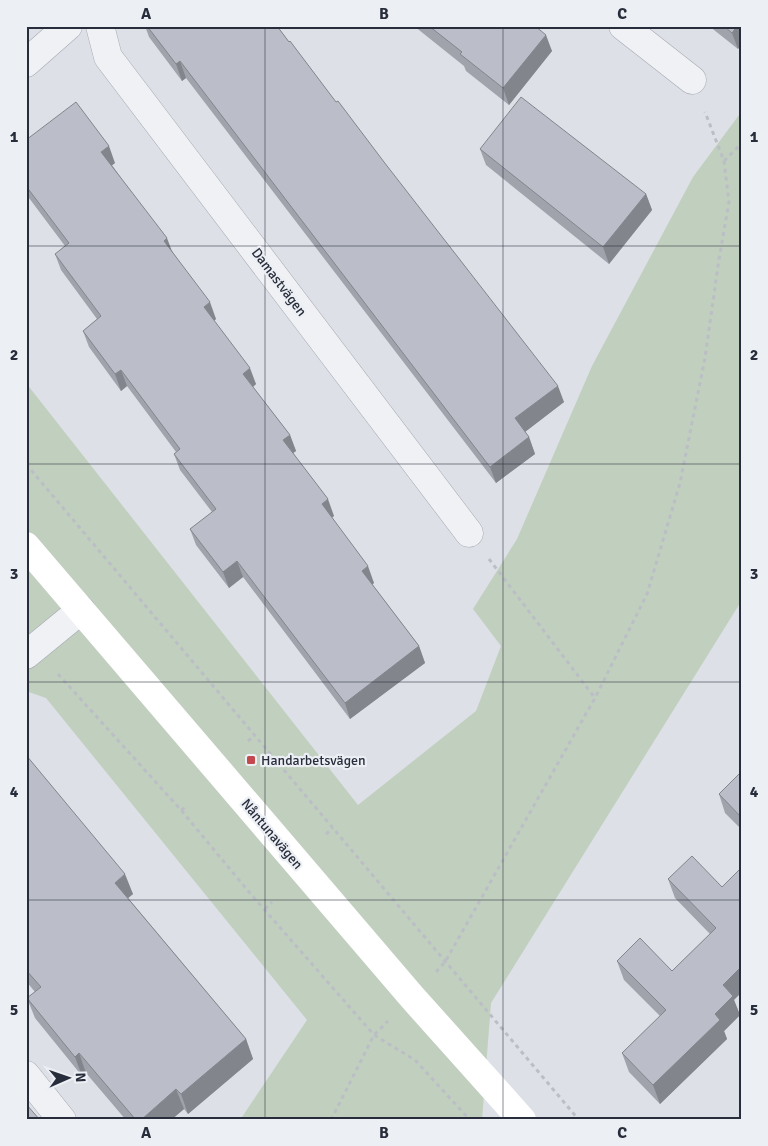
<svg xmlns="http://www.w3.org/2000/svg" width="768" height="1146" font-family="Signika,sans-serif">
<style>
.green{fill:#c1cfbf}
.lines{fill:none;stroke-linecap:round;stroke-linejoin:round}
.street-casing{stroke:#a7aab3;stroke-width:29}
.path{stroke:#bbbec5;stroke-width:3;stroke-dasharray:4 4;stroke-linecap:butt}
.street{stroke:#eff1f5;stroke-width:28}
.secondary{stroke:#fff;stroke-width:28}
.wall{fill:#a1a3ac}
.shaded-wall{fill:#83858c}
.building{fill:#bbbec8;stroke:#83858c}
.grid{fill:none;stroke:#282d3b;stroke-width:1;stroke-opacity:0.55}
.poi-dot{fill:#c4494f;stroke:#eceff4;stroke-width:2}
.labels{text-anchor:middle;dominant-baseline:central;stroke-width:4.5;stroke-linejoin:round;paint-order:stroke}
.street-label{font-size:14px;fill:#282d3b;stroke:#eceff4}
.poi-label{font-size:14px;fill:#282d3b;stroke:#eceff4;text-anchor:start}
.neatline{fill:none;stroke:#282d3b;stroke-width:2}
.grid-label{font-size:16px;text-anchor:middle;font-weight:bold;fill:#282d3b}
</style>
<rect width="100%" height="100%" fill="#dde0e6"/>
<path class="green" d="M742 111V600L491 1003 482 1120H240L307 1020 46 698 26 691V383L358 805 476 711 501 646 473 609 517 539 592 366 693 177Z"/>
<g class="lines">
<g class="street-casing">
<g id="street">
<path d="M100 26 108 57 469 533"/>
<path d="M623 26 692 80"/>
<path d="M26 63 68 26"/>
<path d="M26 655 81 610"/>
<path d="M26 1075 62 1120"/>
</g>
</g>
<g class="path">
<path d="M724 161 742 143"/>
<path d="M26 464 579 1120"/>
<path d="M489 559 595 698"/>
<path d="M58 674 181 810 249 892 374 1035 415 1060 470 1120"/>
<path d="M248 741 255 735"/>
<path d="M181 810 188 806"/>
<path d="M326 834 333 828"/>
<path d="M265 909 272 902"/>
<path d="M436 972 445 962 595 698 647 594 680 483 705 358 719 259 729 202 724 161 705 112"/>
<path d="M331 1120 374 1035 388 1021"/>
</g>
<use href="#street" class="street"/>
<path class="secondary" d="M26 546 412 997 522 1120"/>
</g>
<g class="wall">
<path d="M145 26H277L564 402 525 432 529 437 535 454 496 483 186 78 182 81 149 37Z"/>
<path d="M414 26H535L552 51 509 105 466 71 464 66Z"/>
<path d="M709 26H742L738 49Z"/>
<path d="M26 140 115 163 112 165 172 251 216 319 214 321 256 384 253 387 290 435 296 451 293 453 334 516 332 517 374 583 372 584 419 646 425 663 350 719 243 577 229 588 196 545 190 529 212 512 180 470 174 454 176 452 127 386 121 391 89 347 83 331 97 319 61 270 55 254 65 246 26 194Z"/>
<path d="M480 149 646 194 652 210 609 264 486 165Z"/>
<path d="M26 755 133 894 128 898 246 1039 253 1059 188 1114 184 1109 171 1120H126L86 1073 82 1076 35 1018 27 998 35 992 26 981Z"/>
<path d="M742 771V830L725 813 719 794Z"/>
<path d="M668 879 722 887 734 1000 740 1015 724 1031 727 1039 660 1104 629 1072 622 1053 660 1016 624 980 617 961 672 971 710 934 675 898Z"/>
</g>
<g class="shaded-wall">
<path d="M737 26H742V45L738 49 732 33Z"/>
<path d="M546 35 552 51 509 105 503 88Z"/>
<path d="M180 61 186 78 182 81 176 64Z"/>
<path d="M109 146 115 163 107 169 101 152Z"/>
<path d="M646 194 652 210 609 264 603 247Z"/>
<path d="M167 238 173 254 164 241Z"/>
<path d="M210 302 216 319 210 324 204 307Z"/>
<path d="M250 368 256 384 249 390 243 374Z"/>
<path d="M121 370 127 386 121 391 115 374Z"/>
<path d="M558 386 564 402 521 435 515 418Z"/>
<path d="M290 435 296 451 289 456 283 440Z"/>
<path d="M529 437 535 454 496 483 490 467Z"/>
<path d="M328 499 334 516 328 520 322 504Z"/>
<path d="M237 561 243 577 229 588 223 572Z"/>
<path d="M368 566 374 583 368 588 362 571Z"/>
<path d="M419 646 425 663 350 719 345 703Z"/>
<path d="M125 874 133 894 122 903 115 883Z"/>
<path d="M742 966V992L734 1000 740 1015 724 1031 727 1039 660 1104 653 1085 715 1014 723 985Z"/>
<path d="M246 1039 253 1059 188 1114 181 1094Z"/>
<path d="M79 1053 86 1073 82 1076 75 1057Z"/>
<path d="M176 1089 184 1109 171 1120H141Z"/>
</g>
<g class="building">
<path d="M147 26H277L289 42 290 41 336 102 338 101 384 162 558 386 515 418 529 437 490 467 180 61 176 64Z"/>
<path d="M429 26H535L546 35 503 88 460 54 462 52Z"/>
<path d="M724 26H737L732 33Z"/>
<path d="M521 97 646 194 603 247 480 149Z"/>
<path d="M76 102 109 146 101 152 167 238 164 241 210 302 204 307 250 368 243 374 290 435 283 440 328 499 322 504 368 566 362 571 419 646 345 703 237 561 223 572 190 529 216 509 174 454 180 449 121 370 115 374 83 331 101 316 55 254 69 243 26 186V140Z"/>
<path d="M26 755 125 874 115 883 246 1039 181 1094 176 1089 141 1120H136L79 1053 75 1057 27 998 41 987 26 970Z"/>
<path d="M742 771V818L719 794Z"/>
<path d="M692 856 722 887 742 867V966L723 985 733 996 715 1014 720 1020 653 1085 622 1053 666 1010 617 961 640 938 672 971 716 928 668 879Z"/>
<path d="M26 1104 40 1120H26Z"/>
</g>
<path class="grid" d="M265 26V1120M503 26V1120M26 246H742M26 464H742M26 682H742M26 900H742"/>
<rect class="poi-dot" x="246" y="755" width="10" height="10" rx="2.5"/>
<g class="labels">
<g class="street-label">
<text transform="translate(279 282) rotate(53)">Damastvägen</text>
<text transform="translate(272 834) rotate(50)">Nåntunavägen</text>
</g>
<g class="poi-label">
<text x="261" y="760">Handarbetsvägen</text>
</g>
</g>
<rect width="768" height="1146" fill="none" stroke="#eceff4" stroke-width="55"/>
<g transform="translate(68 1078) rotate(88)" stroke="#eceff4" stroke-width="4" paint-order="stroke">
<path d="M0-4L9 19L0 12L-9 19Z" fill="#282d3b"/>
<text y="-8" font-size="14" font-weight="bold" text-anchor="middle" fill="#282d3b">N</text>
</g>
<rect x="28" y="28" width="712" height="1090" class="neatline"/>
<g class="grid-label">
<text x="146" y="19">A</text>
<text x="384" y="19">B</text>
<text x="622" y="19">C</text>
<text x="14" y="142">1</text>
<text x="754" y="142">1</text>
<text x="14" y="360">2</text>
<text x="754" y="360">2</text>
<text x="14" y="579">3</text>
<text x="754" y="579">3</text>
<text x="14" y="797">4</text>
<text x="754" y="797">4</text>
<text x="14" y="1015">5</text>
<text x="754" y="1015">5</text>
<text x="146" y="1138">A</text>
<text x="384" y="1138">B</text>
<text x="622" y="1138">C</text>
</g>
</svg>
